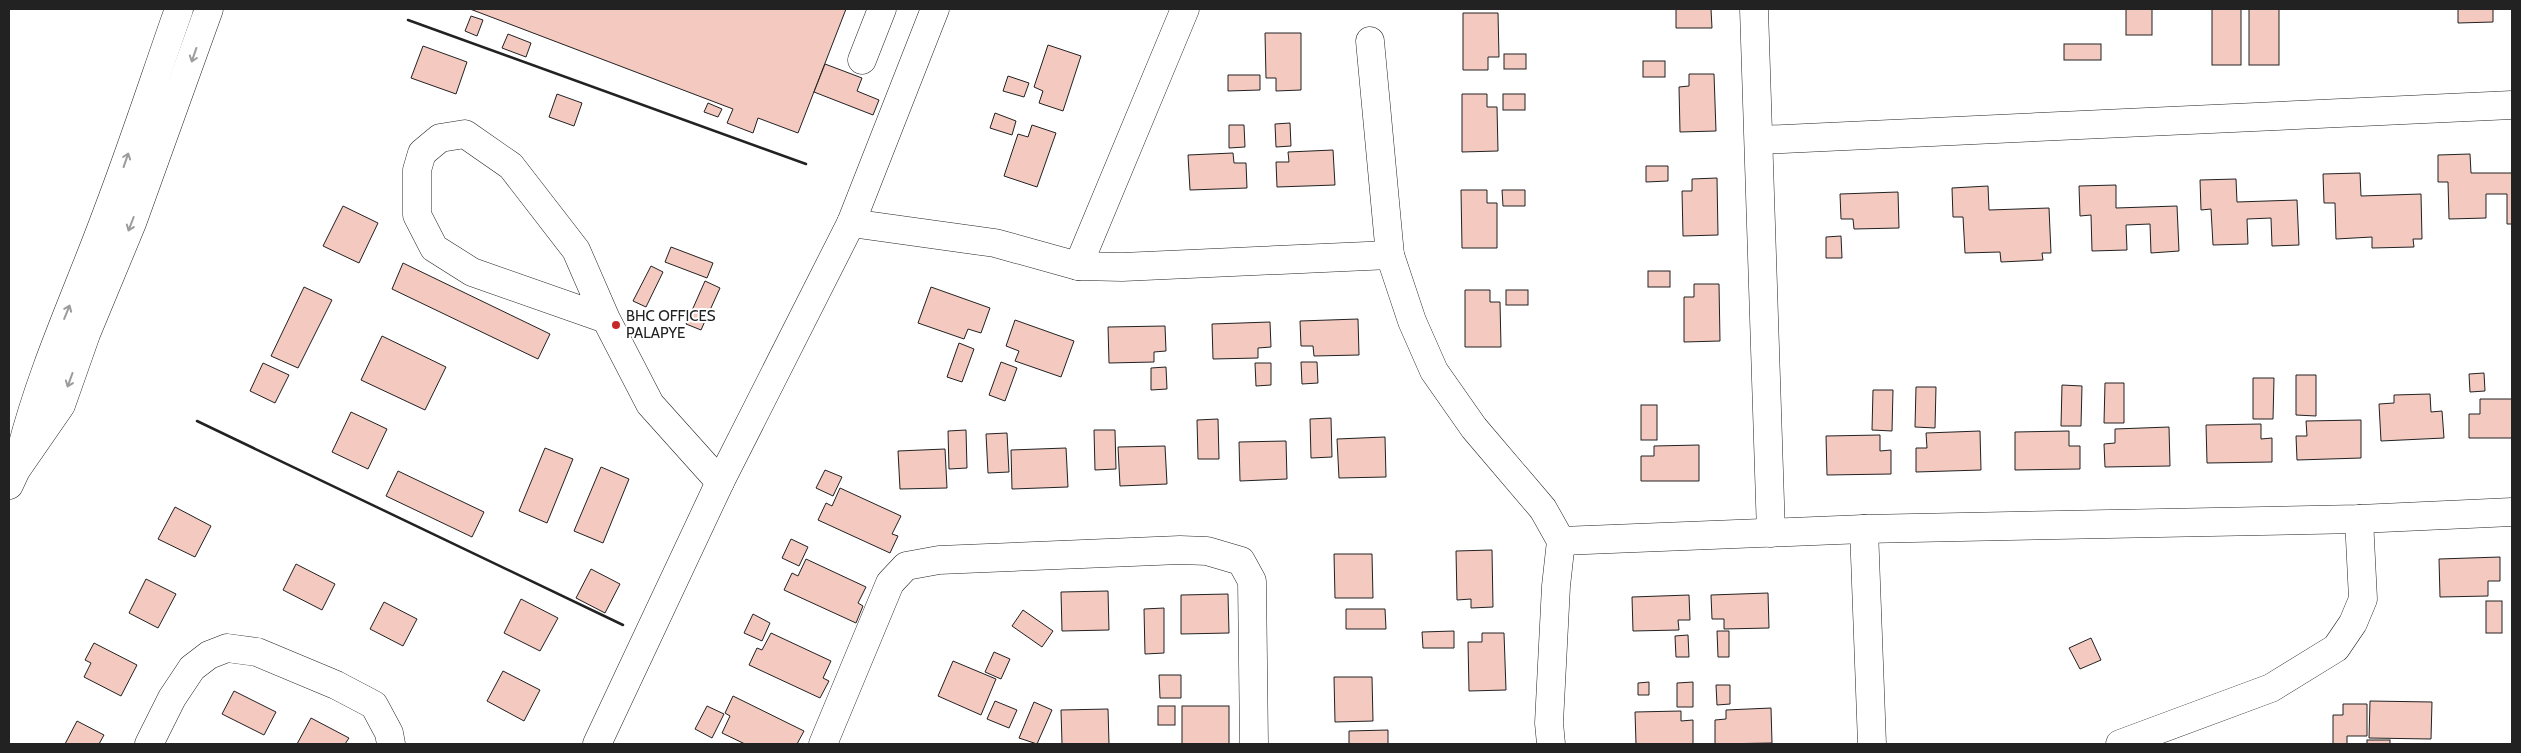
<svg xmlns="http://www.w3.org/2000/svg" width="2521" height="753" font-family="Cabin,sans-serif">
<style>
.building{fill:#f3c9c0;stroke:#222}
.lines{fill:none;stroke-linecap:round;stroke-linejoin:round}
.minor-casing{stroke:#222;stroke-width:29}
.highway-casing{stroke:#222;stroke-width:29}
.minor{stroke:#fff;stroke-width:28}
.highway{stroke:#fff;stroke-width:28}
.wall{stroke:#222;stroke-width:2.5}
.oneway{stroke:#9c9c9c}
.poi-dot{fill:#c62828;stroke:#fff;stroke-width:2}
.labels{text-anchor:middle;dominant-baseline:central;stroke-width:4;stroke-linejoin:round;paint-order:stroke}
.poi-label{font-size:15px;fill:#222;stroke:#fff;text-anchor:start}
</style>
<rect width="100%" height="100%" fill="#fff"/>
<g class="building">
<path d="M470 9H846L798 133 758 118 753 133 727 123 733 109Z"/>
<path d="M1676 9H1711L1712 28H1676Z"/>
<rect x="2126" y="9" width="26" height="26"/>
<rect x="2212" y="9" width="29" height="56"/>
<rect x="2249" y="9" width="30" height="56"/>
<path d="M2458 9H2493V22L2458 23Z"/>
<path d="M1463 13H1498L1499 57H1488V70H1463Z"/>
<path d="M471 16 483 20 477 36 465 31Z"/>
<path d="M1265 33H1301V90L1276 91V78H1266Z"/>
<path d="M508 34 531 43 526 57 502 48Z"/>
<rect x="2064" y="44" width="37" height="16"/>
<path d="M1048 45 1081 56 1063 111 1039 103 1043 91 1034 87Z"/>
<path d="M423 46 467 62 456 94 411 78Z"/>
<rect x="1504" y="54" width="22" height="15"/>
<rect x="1643" y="61" width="22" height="16"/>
<path d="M825 64 862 78 857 91 879 100 873 115 814 92Z"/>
<path d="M1689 74H1714L1716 131 1680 132 1679 87 1689 86Z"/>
<path d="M1228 75H1260V90L1228 91Z"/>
<path d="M1008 76 1029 83 1024 97 1003 91Z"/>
<path d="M557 94 582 103 574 126 549 117Z"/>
<path d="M1462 94H1487V107H1497L1498 151 1462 152Z"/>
<rect x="1503" y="94" width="22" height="16"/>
<path d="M708 103 722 109 718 117 704 112Z"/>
<path d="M995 113 1016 121 1012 135 990 128Z"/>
<path d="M1290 123 1291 146 1276 147 1275 124Z"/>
<path d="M1032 125 1056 133 1037 187 1004 176 1018 134 1028 137Z"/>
<path d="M1229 125H1244L1245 147 1229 148Z"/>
<path d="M1333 150 1335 185 1277 187 1276 162H1289L1288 152Z"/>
<path d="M1233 153 1234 163H1246L1247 188 1190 190 1188 155Z"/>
<path d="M2470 154 2471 173H2512V224H2507V194H2486V218L2449 219 2448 182H2438V155Z"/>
<path d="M1646 166H1668V181L1646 182Z"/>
<path d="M2360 173 2361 196 2421 194 2422 239H2413L2414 247 2372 248V237L2336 239 2335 203H2324L2323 174Z"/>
<path d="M1717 178 1718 235 1683 236 1682 191H1692V179Z"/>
<path d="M2236 179 2237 202 2297 200 2299 245 2272 246 2271 218 2247 219 2248 244 2213 245 2211 209 2201 210 2200 180Z"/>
<path d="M2116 185V208L2177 206 2179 251 2151 253 2150 224 2126 225 2127 250 2092 251 2091 215 2080 216 2079 186Z"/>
<path d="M1988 186 1989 210 2049 208 2051 253H2042L2043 260 2001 262 2000 252 1965 253 1963 217H1953L1952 188Z"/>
<path d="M1461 190H1487V203H1497V248H1462Z"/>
<path d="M1502 190H1525V206H1503Z"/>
<path d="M1898 192 1899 228 1854 229 1853 219H1841L1840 194Z"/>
<path d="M343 206 378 223 359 263 323 246Z"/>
<path d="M1841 236 1842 258H1826V237Z"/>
<path d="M671 247 713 263 707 278 665 262Z"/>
<path d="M403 263 550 334 538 359 392 289Z"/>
<path d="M651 266 663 272 646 307 633 301Z"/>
<rect x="1648" y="271" width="22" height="16"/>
<path d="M705 281 720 288 701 330 686 324Z"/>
<path d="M1694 284H1719L1720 341 1684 342V297H1694Z"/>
<path d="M304 287 332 300 298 368 271 356Z"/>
<path d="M931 287 990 308 981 333 968 329 964 339 918 323Z"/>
<path d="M1465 290H1490V302H1500L1501 347H1465Z"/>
<rect x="1506" y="290" width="22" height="15"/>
<path d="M1358 319 1359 355 1314 356 1313 346H1301L1300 321Z"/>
<path d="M1015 320 1074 341 1061 377 1015 361 1019 351 1006 346Z"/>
<path d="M1270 322 1271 347 1258 348V358L1213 359 1212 324Z"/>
<path d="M1165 326 1166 351 1154 352V362L1109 363 1108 327Z"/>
<path d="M382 336 446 367 425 410 361 380Z"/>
<path d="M959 343 974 349 962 382 947 377Z"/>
<path d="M1001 362 1017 368 1005 401 989 395Z"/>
<path d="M1301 362H1317L1318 383 1302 384Z"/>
<path d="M263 363 289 375 275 403 250 391Z"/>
<path d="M1255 363H1271V385L1256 386Z"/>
<path d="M1166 367 1167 389 1151 390V368Z"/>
<path d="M2484 373 2485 391 2470 392 2469 374Z"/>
<path d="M2296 375H2316V416L2296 415Z"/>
<path d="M2253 378H2274L2273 419H2253Z"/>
<path d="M2105 383H2124V423H2104Z"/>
<path d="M2062 385 2082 386 2081 426H2061Z"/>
<path d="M1916 387H1936L1935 428 1915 427Z"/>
<path d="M1873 390H1893L1892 431 1872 430Z"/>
<path d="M2430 394 2431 412 2442 411 2444 438 2381 441 2379 404 2394 403V395Z"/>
<path d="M2480 399H2512V438H2469V414H2480Z"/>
<rect x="1641" y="405" width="16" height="35"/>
<path d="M351 412 387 429 368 469 332 452Z"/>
<path d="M1331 418 1332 457 1311 458 1310 419Z"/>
<path d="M1218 419 1219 459H1198L1197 420Z"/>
<path d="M2361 420V458L2297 460 2296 436H2307L2306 421Z"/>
<path d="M2261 424V439L2272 438V462L2207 463 2206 425Z"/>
<path d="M2169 427 2170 466 2105 467 2104 444 2115 443V429Z"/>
<path d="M966 430 967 468 949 469 948 431Z"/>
<path d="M1094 430H1115L1116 469 1095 470Z"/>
<path d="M1980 431 1981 470 1916 472V448H1927L1926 433Z"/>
<path d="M2069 431V446H2080V469L2015 470V432Z"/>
<path d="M1007 433 1009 472 988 473 986 434Z"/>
<path d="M1880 435V451L1891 450V474L1827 475 1826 436Z"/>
<path d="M1385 437 1386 477 1339 478 1337 439Z"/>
<path d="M1286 441 1287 479 1240 481 1239 442Z"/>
<path d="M1699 445V481H1641V456H1654V446Z"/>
<path d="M1165 446 1167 484 1120 486 1118 447Z"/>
<path d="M545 448 573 459 547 523 519 511Z"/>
<path d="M1066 448 1068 487 1012 489 1011 450Z"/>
<path d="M945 449 947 488 900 489 898 451Z"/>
<path d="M601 467 629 479 603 543 574 531Z"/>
<path d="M825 470 842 477 833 496 816 488Z"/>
<path d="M398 471 484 512 472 537 386 496Z"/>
<path d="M840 488 901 516 892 534 898 536 890 553 818 520 826 503 832 506Z"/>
<path d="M175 507 211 526 195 557 158 539Z"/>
<path d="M791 539 808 547 799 566 782 558Z"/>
<path d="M1492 550 1493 607 1471 608V599L1457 600 1456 551Z"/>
<path d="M1334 554H1372L1373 598H1335Z"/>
<path d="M2500 557V581H2488V596L2440 597 2439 559Z"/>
<path d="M806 559 866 587 858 603 863 606 856 623 784 590 792 573 798 576Z"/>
<path d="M296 564 335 584 322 610 283 590Z"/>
<path d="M591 569 620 584 605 613 576 598Z"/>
<path d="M146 579 176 594 158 628 129 613Z"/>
<path d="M1108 591 1109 630 1062 631 1061 592Z"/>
<path d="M1768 593 1769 628 1724 629V619H1712L1711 595Z"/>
<path d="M1228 594 1229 633 1181 634V595Z"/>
<path d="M1689 595 1690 620H1678L1679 630 1633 631 1632 597Z"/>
<path d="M521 599 558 618 540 651 504 633Z"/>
<rect x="2486" y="601" width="16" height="32"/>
<path d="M384 602 417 619 403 646 370 629Z"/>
<path d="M1164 608V653L1145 654 1144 609Z"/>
<path d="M1346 609H1385L1386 629H1346Z"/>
<path d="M1023 610 1053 631 1042 647 1012 626Z"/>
<path d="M753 614 770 623 762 641 744 633Z"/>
<path d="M1454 631V648H1423L1422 632Z"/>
<path d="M1717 631H1729V657H1718Z"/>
<path d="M771 633 831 661 823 678 829 681 820 698 749 665 757 648 762 650Z"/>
<path d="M1482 633H1504L1506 690 1469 691 1468 642H1482Z"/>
<path d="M1688 635 1689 657H1676L1675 636Z"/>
<path d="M2091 638 2101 660 2080 669 2069 648Z"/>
<path d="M94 643 137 665 121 696 84 677 91 663 85 660Z"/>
<path d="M994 652 1010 659 1001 679 985 672Z"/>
<path d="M953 661 996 679 981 715 938 696Z"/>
<path d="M503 671 540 690 524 721 487 701Z"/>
<path d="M1159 675H1181V698H1160Z"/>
<path d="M1334 677H1372L1373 721 1335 722Z"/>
<path d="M1649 682V695H1638V683Z"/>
<path d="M1693 682V707H1677V683Z"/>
<path d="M1716 685H1730V704L1717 705Z"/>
<path d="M234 691 276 712 264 735 222 714Z"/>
<path d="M733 696 804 731 797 744H745L722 733 730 716 725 713Z"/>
<path d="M995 701 1017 710 1009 728 987 719Z"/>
<path d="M2370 701 2432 702 2431 739 2369 738Z"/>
<path d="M1034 702 1052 710 1037 744 1019 738Z"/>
<path d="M2343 704H2367V736H2347V744H2333V715H2343Z"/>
<path d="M707 706 724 714 712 738 695 729Z"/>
<rect x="1158" y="706" width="17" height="19"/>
<rect x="1182" y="706" width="47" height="38"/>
<path d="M1771 708 1772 743 1715 744V720L1726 719V710Z"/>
<path d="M1108 709 1109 744H1062L1061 710Z"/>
<path d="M1681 711V721L1693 720V744H1636L1635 712Z"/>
<path d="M311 718 349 738 345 744H297Z"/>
<path d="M77 721 104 735 99 744H65Z"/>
<path d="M1388 730V744H1349V731Z"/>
<rect x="2367" y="740" width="23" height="4"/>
</g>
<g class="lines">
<g class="minor-casing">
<g id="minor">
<path d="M1754 9 1771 533"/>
<path d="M1370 41 1390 255 1412 321 1434 371 1474 428 1543 509 1561 541 1556 586 1549 723 1551 744"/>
<path d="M862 60 882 9"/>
<path d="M1760 140 2512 105"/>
<path d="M851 223 995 243 1078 266 1122 267 1390 255"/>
<path d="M1078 266 1185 9"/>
<path d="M606 319 576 250 511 166 465 134 440 138 422 153 417 170V215L434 248 472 272 606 319 650 404 720 482"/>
<path d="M1864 529 1872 744"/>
<path d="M1561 541 1864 529 2359 519 2512 512"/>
<path d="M149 744 172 698 192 668 209 655 227 648 257 652 336 685 374 705 389 733 391 744"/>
<path d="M597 744 720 482 851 223 935 9"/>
<path d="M823 744 890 583 906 566 939 560 1180 550 1207 551 1241 561 1252 581 1254 744"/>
<path d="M2120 744 2271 688 2336 648 2353 623 2363 599 2359 519"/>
</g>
</g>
<g class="highway-casing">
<g id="highway">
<path d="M21 451C42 368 78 292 107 213 133 145 155 77 179 9"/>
<path d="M9 485 16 470 61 405 86 334 132 223 209 9"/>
</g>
</g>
<use href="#minor" class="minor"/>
<use href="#highway" class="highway"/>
<g class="wall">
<path d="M408 20 806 164"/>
<path d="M197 421 623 625"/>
</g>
</g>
<defs><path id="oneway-shaft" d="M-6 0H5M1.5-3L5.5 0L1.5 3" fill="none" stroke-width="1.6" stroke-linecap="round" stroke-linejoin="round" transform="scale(1.25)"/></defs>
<g class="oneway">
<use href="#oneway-shaft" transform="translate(194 55) rotate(109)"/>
<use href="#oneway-shaft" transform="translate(126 160) rotate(-71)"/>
<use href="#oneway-shaft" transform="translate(131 224) rotate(111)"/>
<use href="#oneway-shaft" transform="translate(67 312) rotate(-68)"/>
<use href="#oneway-shaft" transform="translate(70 380) rotate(110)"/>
</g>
<circle class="poi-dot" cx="616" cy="325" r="5"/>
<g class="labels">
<g class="poi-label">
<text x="626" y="316">BHC OFFICES<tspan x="626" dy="17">PALAPYE</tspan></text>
</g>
</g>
<rect width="2521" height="753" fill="none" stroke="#222222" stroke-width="20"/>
</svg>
